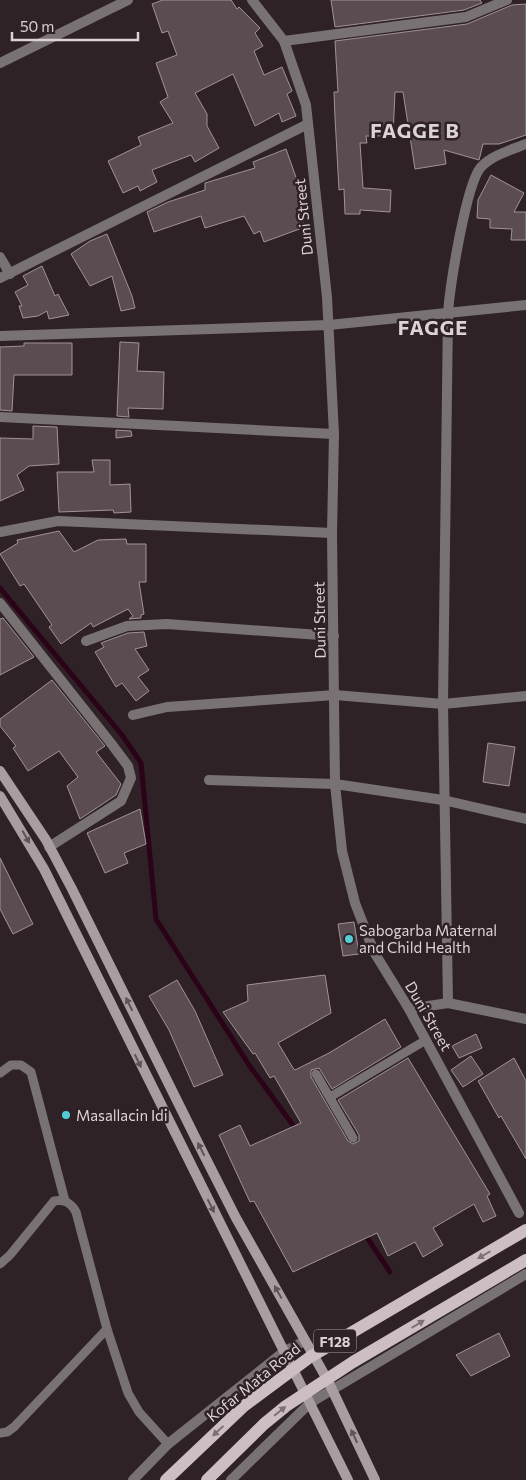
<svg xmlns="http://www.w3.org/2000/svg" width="526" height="1480" font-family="Commissioner,sans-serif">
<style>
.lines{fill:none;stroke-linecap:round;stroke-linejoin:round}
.stream{stroke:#2a0318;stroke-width:5}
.building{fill:#5a4c51;stroke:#a29298}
.service{stroke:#797275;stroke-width:9}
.minor{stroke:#797275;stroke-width:10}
.secondary{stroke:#a89da1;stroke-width:10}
.primary-bridge{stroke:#cdbec4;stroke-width:12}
.oneway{fill:#5f5358}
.oneway2{fill:#7e7076}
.poi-dot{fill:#52ccd5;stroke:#2f2227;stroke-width:2}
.labels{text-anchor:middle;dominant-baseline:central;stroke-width:5;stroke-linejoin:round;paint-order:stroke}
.shield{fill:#2f2227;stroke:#a89ea2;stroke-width:1}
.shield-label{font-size:14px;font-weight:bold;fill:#dcd3d6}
.street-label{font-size:15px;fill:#dcd3d6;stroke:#2f2227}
.poi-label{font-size:15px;fill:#dcd3d6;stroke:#2f2227;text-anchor:start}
.district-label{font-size:20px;font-weight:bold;letter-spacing:1px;fill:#dcd3d6;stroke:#2f2227}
</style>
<rect width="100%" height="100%" fill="#2f2227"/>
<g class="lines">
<g class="stream">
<path d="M0 588 122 735 141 763 156 919 249 1065 298 1132"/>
<path d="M364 1233 390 1272"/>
</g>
</g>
<g class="building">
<path d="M163 0H231L237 9 239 7 260 28 255 33 263 46 254 51 264 75 282 67 292 91 287 94 296 116 282 122 279 113 255 126 233 74 195 93 207 114V126L219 148 195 162 191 155 152 170 157 182 140 191 138 186 123 193 108 161 141 145 138 137 173 123 160 102 168 97 156 63 177 55 168 31 162 33 152 4Z"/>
<path d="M331 0H480L482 3 464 10 335 27Z"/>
<path d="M526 4V135L499 144H483L479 160 444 150 446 164 415 169 403 92H395L393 136H366L367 143H360L363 188 391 190 390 212 360 210V214H345L344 189 339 190 335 117 334 92H338L335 41 467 24 512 5Z"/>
<path d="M286 149 299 186 303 185 310 217 302 218 305 227 264 242 260 231 254 234 244 216 205 228 201 216 154 232 147 212 168 202 205 190V183L255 168 253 162Z"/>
<path d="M491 175 524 193 514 212H526V240H511L512 229 490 228V219L477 218 478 200Z"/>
<path d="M107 234 132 296 135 308 121 311 112 276 90 286 71 254 90 241Z"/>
<path d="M42 266 55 296 58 294 69 315 49 319 47 311 38 316 23 318 19 306H22L15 292 28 285 23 276Z"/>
<path d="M120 342 139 343 137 371 164 372 163 409 128 408 129 417 117 416Z"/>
<path d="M24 343H72V375H14L12 411 0 410V347L24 346Z"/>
<path d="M33 426 57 427 59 464 29 466 17 475 24 490 0 501V438L33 439Z"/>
<path d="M116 430 131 431 132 436 116 438Z"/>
<path d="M92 460H110V485L130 484 131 512 114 513 113 510 59 512 57 472H94Z"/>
<path d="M59 531 74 552 98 540 126 539 127 544H146V582H139L144 614 141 615V618L129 619 133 616 128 609 93 627 91 623 61 644 49 627 52 625 24 584 20 586 0 554 18 543 17 540Z"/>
<path d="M3 618 34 657 0 675V619Z"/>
<path d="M144 632 147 646 135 649 149 670 138 677 149 691 136 701 122 683 116 687 95 652 104 647 101 643 128 633Z"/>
<path d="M52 680 105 746 96 752 121 784 116 795 80 819 67 786 78 777 59 751 28 771 13 748 16 746 0 726V719Z"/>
<path d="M488 743 515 747 509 786 483 782Z"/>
<path d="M140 809 146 844 124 853 128 863 105 873 87 833Z"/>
<path d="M0 858 33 924 13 934 0 909Z"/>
<path d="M354 922 359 954 343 956 338 924Z"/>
<path d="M325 975 331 1013 278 1043 293 1068 295 1070 329 1053 385 1019 401 1047 332 1089 319 1068 311 1070V1077L348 1141 353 1144 359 1141V1135L338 1100 408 1058 490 1194 487 1196 496 1216 483 1222 474 1204 433 1228 443 1245 423 1257 415 1242 388 1256 377 1233 293 1272 254 1201 250 1202 219 1135 240 1125 250 1146 301 1123 274 1076 270 1078 255 1053 253 1054 223 1012 248 1001 247 985Z"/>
<path d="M177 980 195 1011 223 1075 194 1087 169 1030 149 996Z"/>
<path d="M476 1034 482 1048 459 1058 452 1046Z"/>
<path d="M471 1056 483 1074 463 1087 451 1070Z"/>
<path d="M514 1058 526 1081V1159L501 1116 499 1118 478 1081Z"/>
<path d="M499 1333 510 1356 471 1376 456 1355Z"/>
</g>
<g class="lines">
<g class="service">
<path d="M0 1073 11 1065H21L31 1072 65 1201"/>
<path d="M316 1074 353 1138"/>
<path d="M330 1097 426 1040"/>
<path d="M0 1264 10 1255 54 1201C65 1199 71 1203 76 1212L107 1329 128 1393 139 1412 168 1444"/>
<path d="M0 1433 7 1432 14 1427 107 1329"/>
</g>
<g class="minor">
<path d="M252 0 284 41 306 105 327 297 334 434 332 533 335 784 342 851 355 903 374 952 409 1009 519 1213"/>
<path d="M284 41 466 17 507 0"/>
<path d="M0 63 128 0"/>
<path d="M0 257 10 274"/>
<path d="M0 278 308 124"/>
<path d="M0 336 329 325 526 305"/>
<path d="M0 417 334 434"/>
<path d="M0 532 58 521 332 533"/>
<path d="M0 603 110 742 128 766 131 778 121 801 49 847"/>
<path d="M86 641 127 626 167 624 334 636"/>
<path d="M133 715 167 707 335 695 443 704 526 696"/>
<path d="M209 780 335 784 443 800 526 819"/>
<path d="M448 1003 443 704 448 313C450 286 466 184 481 167 492 155 511 150 526 144"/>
<path d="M409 1009 448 1003 526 1019"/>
<path d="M133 1480 168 1444 285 1351 305 1341"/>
<path d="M231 1480 310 1403 526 1274"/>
</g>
<g class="secondary">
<path d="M0 771 46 840 72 889 202 1151 236 1218 328 1381 375 1480"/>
<path d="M0 796 44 869 348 1480"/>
</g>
<g class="primary-bridge">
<path d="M166 1480 244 1406 310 1357 526 1230"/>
<path d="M207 1480 264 1424 286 1406 353 1362 526 1260"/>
</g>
</g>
<defs><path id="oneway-solid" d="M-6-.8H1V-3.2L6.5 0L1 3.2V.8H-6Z" transform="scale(1.25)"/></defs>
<g class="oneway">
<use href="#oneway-solid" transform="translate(26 837) rotate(61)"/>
<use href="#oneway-solid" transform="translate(129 1004) rotate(-116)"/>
<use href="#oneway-solid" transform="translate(138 1061) rotate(64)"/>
<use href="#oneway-solid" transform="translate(201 1149) rotate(-117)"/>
<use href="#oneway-solid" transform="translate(211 1206) rotate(63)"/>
<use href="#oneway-solid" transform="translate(278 1292) rotate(-119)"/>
<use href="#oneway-solid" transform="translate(354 1436) rotate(-115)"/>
</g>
<g class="oneway2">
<use href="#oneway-solid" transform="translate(484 1255) rotate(150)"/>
<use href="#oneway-solid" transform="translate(418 1324) rotate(-31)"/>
<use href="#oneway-solid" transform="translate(280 1411) rotate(-39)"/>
<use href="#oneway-solid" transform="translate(218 1431) rotate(137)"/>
</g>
<g class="poi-dot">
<circle cx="349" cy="939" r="5"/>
<circle cx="66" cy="1115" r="5"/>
</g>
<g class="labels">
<rect class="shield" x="314" y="1329.5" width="42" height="23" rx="4"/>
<g class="shield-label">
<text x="335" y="1341">F128</text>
</g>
<g class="street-label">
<text transform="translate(303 217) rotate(-96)">Duni Street</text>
<text transform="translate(319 620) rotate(-91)">Duni Street</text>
<text transform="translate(429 1016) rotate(60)">Duni Street</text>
<text transform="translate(253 1382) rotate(-39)">Kofar Mata Road</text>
</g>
<g class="poi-label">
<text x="359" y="930">Sabogarba Maternal<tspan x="359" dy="17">and Child Health</tspan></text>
<text x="76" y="1115">Masallacin Idi</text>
</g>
<g class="district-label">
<text x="415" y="130">FAGGE B</text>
<text x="433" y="327">FAGGE</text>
</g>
</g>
<path d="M12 32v8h126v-8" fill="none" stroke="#dcd3d6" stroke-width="2.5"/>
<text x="20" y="32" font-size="15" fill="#dcd3d6" stroke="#2f2227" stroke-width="4" paint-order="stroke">50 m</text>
</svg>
